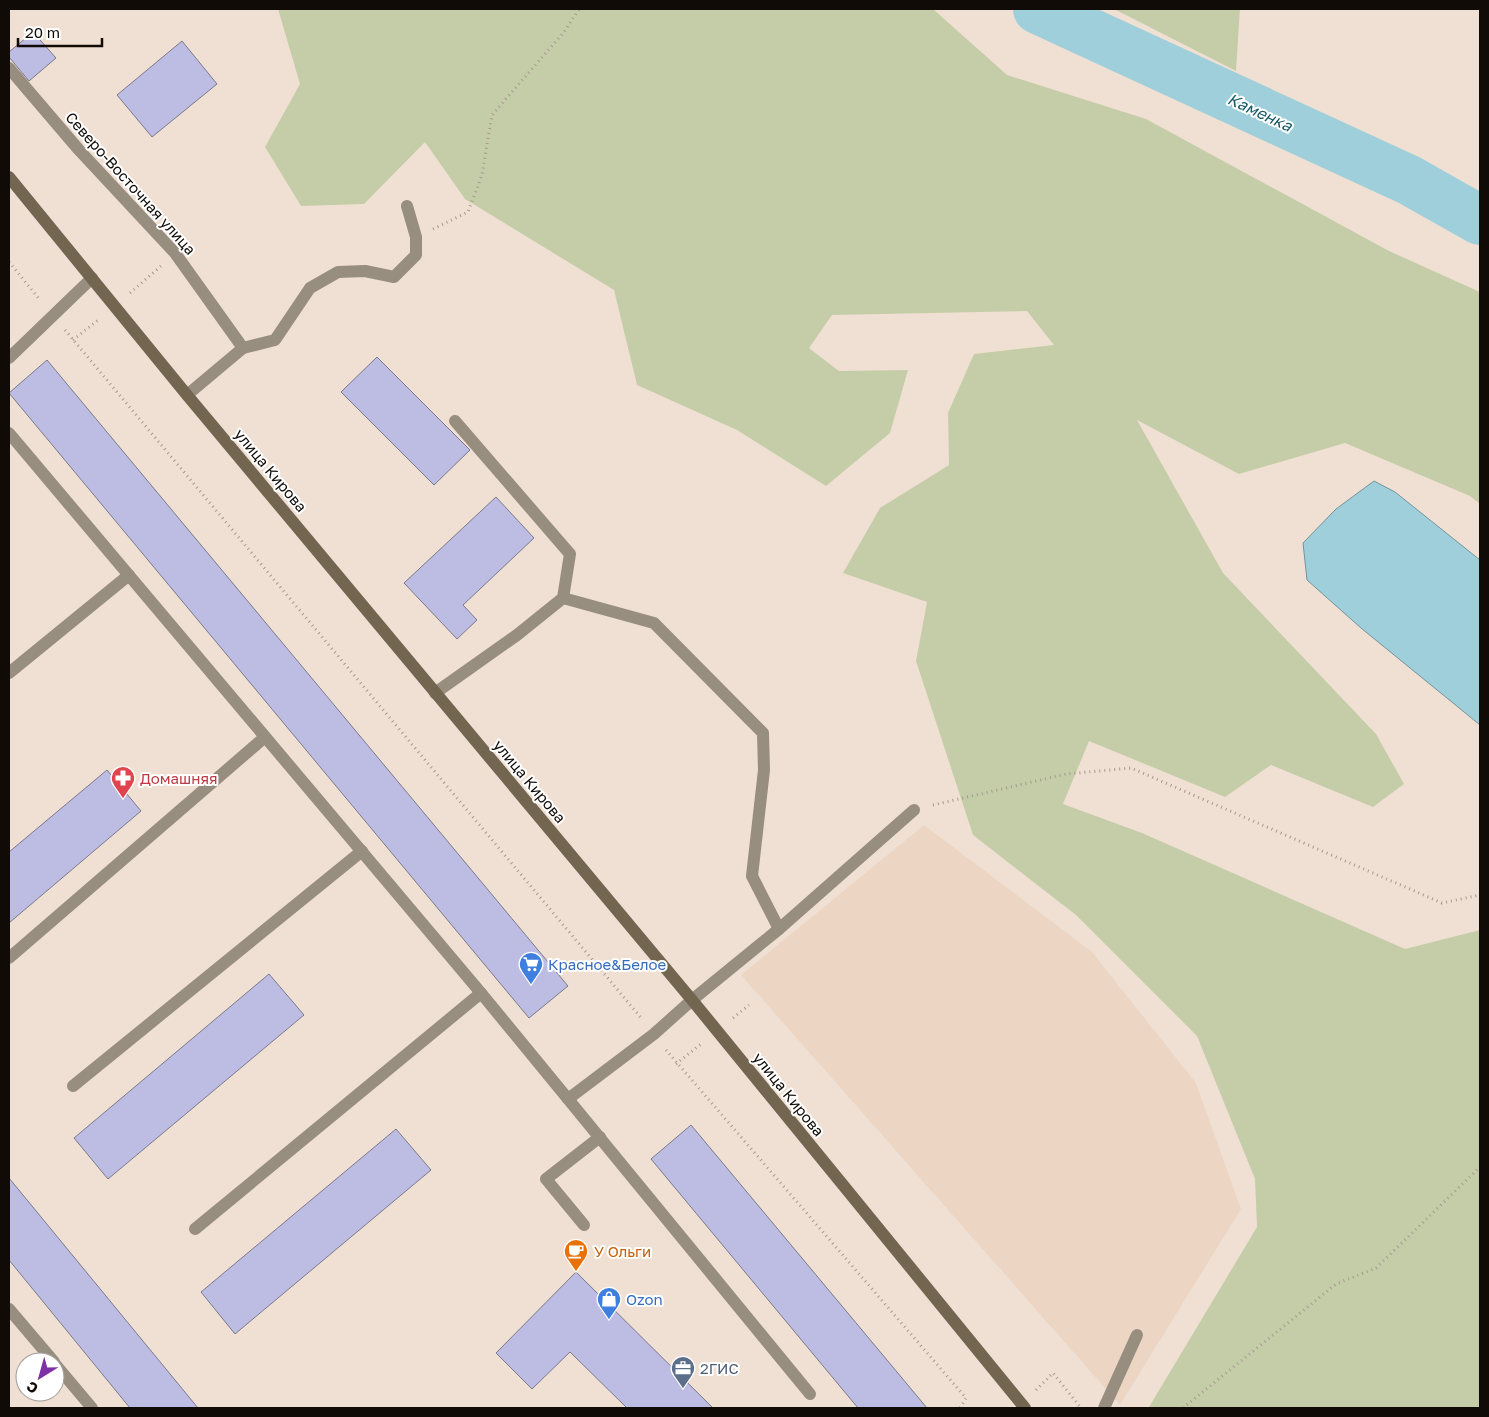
<svg xmlns="http://www.w3.org/2000/svg" width="1489" height="1417" font-family="'Golos Text',sans-serif">
<style>
.built{fill:#ecd6c3}
.green{fill:#c5cda8}
.water{fill:#9ecfda;stroke:#73949b}
.lines{fill:none;stroke-linecap:round;stroke-linejoin:round}
.river{stroke:#9ecfda;stroke-width:50}
.building{fill:#bdbce2;stroke:#7a7a8a}
.path{stroke:#a5998f;stroke-width:3;stroke-dasharray:1 4;stroke-linecap:butt}
.lane{stroke:#978e80;stroke-width:12}
.street{stroke:#978e80;stroke-width:12}
.secondary{stroke:#736651;stroke-width:12}
.labels{text-anchor:middle;dominant-baseline:central;stroke-width:4;stroke-linejoin:round;paint-order:stroke}
.street-label{font-size:15px;fill:#100b07;stroke:#fff}
.health-label{font-size:15px;fill:#be3a42;stroke:#fff;text-anchor:start}
.shop-label{font-size:15px;fill:#366cbe;stroke:#fff;text-anchor:start}
.food-label{font-size:15px;fill:#c56008;stroke:#fff;text-anchor:start}
.service-label{font-size:15px;fill:#4e5e75;stroke:#fff;text-anchor:start}
.water-label{font-size:16px;font-style:italic;fill:#195a67;stroke:#fff}
</style>
<rect width="100%" height="100%" fill="#f0e0d3"/>
<path class="built" d="M924 825 1092 952 1196 1083 1241 1209 1120 1405 741 975Z"/>
<g class="green">
<path d="M278 9H933L1007 75 1146 119 1389 251 1480 292V504L1470 496 1345 443 1239 474 1137 420 1223 573 1376 734 1404 784 1373 807 1271 765 1225 797 1089 741 1063 804 1142 833 1405 949 1480 930V1408H1150L1149 1407 1257 1227 1255 1179 1197 1036 1076 915 973 835 916 661 927 602 843 573 880 508 949 465 948 413 974 354 1054 345 1027 311 832 315 809 348 839 371 908 370 890 433 826 486 737 430 637 385 614 290 465 199 425 142 364 204 301 206 265 147 300 84Z"/>
<path d="M1114 9H1240L1236 71Z"/>
</g>
<path class="water" d="M1374 481 1395 492 1480 560V725L1361 628 1307 580 1303 543 1336 509Z"/>
<g class="lines">
<path class="river" d="M1038 9 1409 180 1480 220"/>
</g>
<g class="building">
<path d="M33 32 56 58 29 81 9 57V52Z"/>
<path d="M182 41 217 84 152 137 117 95Z"/>
<path d="M377 357 470 450 434 485 341 392Z"/>
<path d="M47 360 568 986 529 1018 9 393Z"/>
<path d="M496 497 534 538 463 605 477 620 457 639 404 583Z"/>
<path d="M107 770 141 811 9 923V852Z"/>
<path d="M269 974 304 1015 108 1179 74 1138Z"/>
<path d="M691 1125 927 1408H858L651 1159Z"/>
<path d="M396 1129 431 1170 235 1334 201 1292Z"/>
<path d="M9 1178 198 1408H130L9 1260Z"/>
<path d="M576 1272 713 1408H627L570 1352 532 1389 496 1353Z"/>
</g>
<g class="lines">
<g class="path">
<path d="M433 229 468 212 482 175 492 115 564 32 579 9"/>
<path d="M9 262 40 300"/>
<path d="M130 293 161 266"/>
<path d="M65 330 642 1019"/>
<path d="M73 340 98 320"/>
<path d="M933 805 1066 774 1131 768 1442 903 1480 895"/>
<path d="M733 1018 749 1005"/>
<path d="M666 1050 966 1398 960 1408"/>
<path d="M676 1064 701 1044"/>
<path d="M1036 1390 1053 1373 1081 1408"/>
<path d="M1183 1408 1336 1284 1376 1268 1480 1167"/>
</g>
<g class="lane">
<path d="M243 348 275 340 310 288 338 272 365 271 394 277 416 255V237L407 206"/>
<path d="M9 358 92 278"/>
<path d="M9 433 481 993 810 1394"/>
<path d="M563 598 654 623 763 733 764 770 752 876 779 929"/>
<path d="M9 673 129 575"/>
<path d="M435 693 517 635 563 598 570 554 455 421"/>
<path d="M9 958 265 737"/>
<path d="M73 1086 362 851"/>
<path d="M568 1099 654 1034 692 1000 779 929 914 810"/>
<path d="M584 1225 546 1179 600 1137"/>
<path d="M195 1229 481 993"/>
<path d="M9 1309 54 1362"/>
<path d="M55 1364 92 1408"/>
<path d="M1104 1408 1137 1335"/>
</g>
<path class="street" d="M9 68 79 150 175 253 243 348 187 395"/>
<path class="secondary" d="M9 177 187 395 692 1000 1025 1408"/>
</g>
<defs>
<g id="pharmacy-pin" transform="scale(1.25)"><path d="M0 17L-7.5 6A9.5 9.5 0 1 1 7.5 6Z" fill="#e0444e" stroke="#fff"/><path d="M-2-6h4v4h4v4h-4v4h-4v-4h-4v-4h4Z" fill="#fff"/></g>
<g id="supermarket-pin" transform="scale(1.25)"><path d="M0 17L-7.5 6A9.5 9.5 0 1 1 7.5 6Z" fill="#3f7fe0" stroke="#fff"/><path d="M-6-5.5h2.5l.6 2H6L4.5 2H-2.5L-4.4-4H-6ZM-1.5 3.2a1.3 1.3 0 1 0 .1 0ZM3 3.2a1.3 1.3 0 1 0 .1 0Z" fill="#fff"/></g>
<g id="cafe-pin" transform="scale(1.25)"><path d="M0 17L-7.5 6A9.5 9.5 0 1 1 7.5 6Z" fill="#e8710a" stroke="#fff"/><path d="M-5.5-4.5H6V0H3Q3 3.5 0 3.5H-2.5Q-5.5 3.5-5.5 0ZM3-3.2v2h1.7v-2ZM-6 4.5H4V6H-6Z" fill="#fff"/></g>
<g id="shop-pin" transform="scale(1.25)"><path d="M0 17L-7.5 6A9.5 9.5 0 1 1 7.5 6Z" fill="#3f7fe0" stroke="#fff"/><path d="M-5-2.5h2.3a2.7 3.5 0 0 1 5.4 0H5L5.5 6h-11ZM-1.5-2.5h3a1.5 2.3 0 0 0-3 0Z" fill="#fff"/></g>
<g id="office-pin" transform="scale(1.25)"><path d="M0 17L-7.5 6A9.5 9.5 0 1 1 7.5 6Z" fill="#5c6f8a" stroke="#fff"/><path d="M-6-3h4V-5.5h4V-3h4V5H-6ZM-1-4.5V-3h2v-1.5ZM-6 0V1H6V0Z" fill="#fff"/></g>
</defs>
<g fill-rule="evenodd">
<use href="#pharmacy-pin" x="123" y="778"/>
<use href="#supermarket-pin" x="531" y="964"/>
<use href="#cafe-pin" x="576" y="1251"/>
<use href="#shop-pin" x="609" y="1299"/>
<use href="#office-pin" x="683" y="1368"/>
</g>
<g class="labels">
<g class="street-label">
<text transform="translate(131 183) rotate(48)">Северо-Восточная улица</text>
<text transform="translate(271 470) rotate(50)">улица Кирова</text>
<text transform="translate(530 781) rotate(50)">улица Кирова</text>
<text transform="translate(789 1094) rotate(51)">улица Кирова</text>
</g>
<g class="health-label">
<text x="140" y="778">Домашняя</text>
</g>
<g class="shop-label">
<text x="548" y="964">Красное&amp;Белое</text>
<text x="626" y="1299">Ozon</text>
</g>
<g class="food-label">
<text x="594" y="1251">У Ольги</text>
</g>
<g class="service-label">
<text x="700" y="1368">2ГИС</text>
</g>
<g class="water-label">
<text transform="translate(1260 112) rotate(25)">Каменка</text>
</g>
</g>
<rect width="1489" height="1417" fill="none" stroke="#100b07" stroke-width="20"/>
<g transform="translate(40 1377) rotate(217)"><circle r="24" fill="#ffffff" stroke="#9f9d9c"/>
<path d="M0-4L9 19L0 12L-9 19Z" fill="#7c32a4"/>
<text y="-8" font-size="14" font-weight="bold" text-anchor="middle" fill="#100b07">С</text>
</g>
<path d="M18 38v8h84v-8" fill="none" stroke="#100b07" stroke-width="2.5"/>
<text x="25" y="38" font-size="15" fill="#100b07" stroke="#ffffff" stroke-width="4" paint-order="stroke">20 m</text>
</svg>
